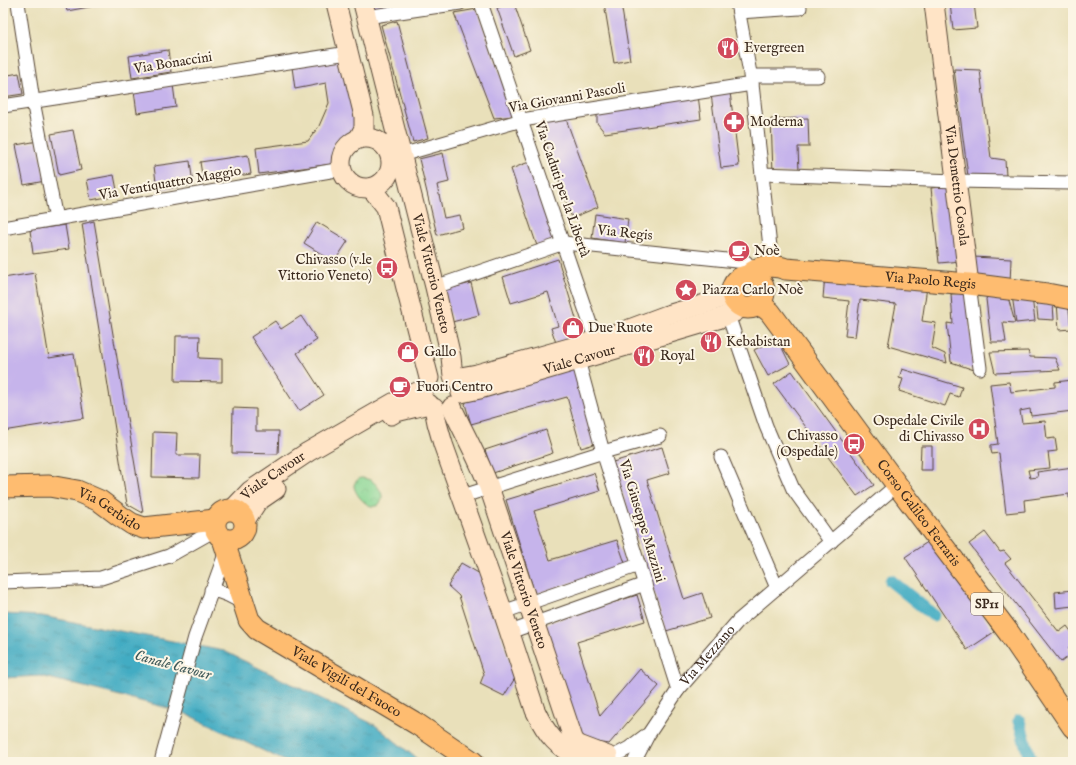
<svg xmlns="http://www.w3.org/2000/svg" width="1076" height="765" font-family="'IM FELL English',serif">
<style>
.park{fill:url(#park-crowns);stroke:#618058}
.water{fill:url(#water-ripples);stroke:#3f6b70}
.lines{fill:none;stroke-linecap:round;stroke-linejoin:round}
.canal{stroke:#43acc3;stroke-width:13}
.building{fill:#c6b4eb}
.street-casing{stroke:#554535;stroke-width:15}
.secondary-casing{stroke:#554535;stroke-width:21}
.primary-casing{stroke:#554535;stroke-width:23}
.street{stroke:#fff;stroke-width:13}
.secondary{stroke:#ffe4c6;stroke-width:19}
.primary{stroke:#febc70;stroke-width:21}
.labels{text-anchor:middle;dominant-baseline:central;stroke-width:4;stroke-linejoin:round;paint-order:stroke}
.shield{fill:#fcf5e5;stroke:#75675a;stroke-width:1}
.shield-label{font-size:13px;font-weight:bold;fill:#3b2a1e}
.poi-label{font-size:14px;fill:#3b2a1e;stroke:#fcf5e5;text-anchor:start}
.street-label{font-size:14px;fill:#3b2a1e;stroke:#fcf5e5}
.water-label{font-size:15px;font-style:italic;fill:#3e5858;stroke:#fcf5e5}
</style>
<defs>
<pattern id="park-crowns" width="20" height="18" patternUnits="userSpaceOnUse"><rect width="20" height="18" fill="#87d593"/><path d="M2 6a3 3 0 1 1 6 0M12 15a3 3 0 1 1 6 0" fill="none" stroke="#75b77e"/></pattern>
<pattern id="water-ripples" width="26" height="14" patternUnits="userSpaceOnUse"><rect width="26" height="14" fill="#43acc3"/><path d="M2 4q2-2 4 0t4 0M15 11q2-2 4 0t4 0" fill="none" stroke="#398c9e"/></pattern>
</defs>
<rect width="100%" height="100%" fill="#fcf5e5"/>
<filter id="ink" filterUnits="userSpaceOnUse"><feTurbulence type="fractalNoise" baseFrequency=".025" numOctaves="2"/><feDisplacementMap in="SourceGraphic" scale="8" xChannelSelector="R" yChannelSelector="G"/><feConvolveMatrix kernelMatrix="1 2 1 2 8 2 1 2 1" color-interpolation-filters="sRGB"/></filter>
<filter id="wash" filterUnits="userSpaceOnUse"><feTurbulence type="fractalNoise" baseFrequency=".012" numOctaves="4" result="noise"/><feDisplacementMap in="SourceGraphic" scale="16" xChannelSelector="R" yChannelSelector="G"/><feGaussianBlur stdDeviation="0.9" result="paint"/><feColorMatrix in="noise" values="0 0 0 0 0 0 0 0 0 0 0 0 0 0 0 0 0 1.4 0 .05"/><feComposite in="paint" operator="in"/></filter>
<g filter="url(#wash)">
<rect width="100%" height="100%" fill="#e9e0ba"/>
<path class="park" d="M360 478C365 478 368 479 372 481 378 485 386 497 380 503 372 514 354 495 354 485 355 481 358 480 360 478Z"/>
<path class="water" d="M3 614 42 616 224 651 375 725 421 762H287L180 711 41 676 3 678Z"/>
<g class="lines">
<g class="canal">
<path d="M891 581 933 615"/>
<path d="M1019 721 1031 762"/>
</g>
</g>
<g id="blocks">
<g class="building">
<path d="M65 3H99L100 5 67 11Z"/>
<path d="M370 3H391L392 8 373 13Z"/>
<path d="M512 3H514L530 50 514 56 497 8Z"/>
<path d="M604 3H621L630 60 614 63Z"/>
<path d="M950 3H974L977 28 953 30Z"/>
<path d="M477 9 515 116 494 118 454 13Z"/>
<path d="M397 21 428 138 413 142 381 25Z"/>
<path d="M168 50 171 72 132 78 129 56Z"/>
<path d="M345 57 356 124 332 164 259 174 256 148 308 141 319 126 329 103 326 83 295 89 292 67Z"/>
<path d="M954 69 980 70 991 158 1005 160 1006 176H968Z"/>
<path d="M19 73 23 94 3 97V76Z"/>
<path d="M173 85 176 107 137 113 134 91Z"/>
<path d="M730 92 739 166 721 168 711 94Z"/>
<path d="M698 95 701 119 605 133 597 123V111Z"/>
<path d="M808 118 809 147H798L799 172 773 173 771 119Z"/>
<path d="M566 119 598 207 572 218 538 121Z"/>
<path d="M73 130 81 170 59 175 51 134Z"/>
<path d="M38 141 45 181 24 185 16 145Z"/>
<path d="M443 153 449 182 437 185 444 218 460 215 463 228 437 235 419 159Z"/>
<path d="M248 155 251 174 203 181 200 162Z"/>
<path d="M190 161 193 185 157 190 154 166Z"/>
<path d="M529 162 555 240 537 246 511 169Z"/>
<path d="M114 175 118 195 91 200 87 180Z"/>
<path d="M953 185 962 261 939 263 931 188Z"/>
<path d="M595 214 628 219 625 243 592 238Z"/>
<path d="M94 221 143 513 127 504 82 224Z"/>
<path d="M317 222 348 241 334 262 304 243Z"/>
<path d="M65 225 69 249 33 254 30 230Z"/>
<path d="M973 257 1011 259 1010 284 972 283Z"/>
<path d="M558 259 581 335 556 343 551 328 558 326 548 292 511 303 503 277Z"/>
<path d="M35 273 49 358 74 354 84 418 3 431V278Z"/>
<path d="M825 275 927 287 922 321 936 323 932 348 945 354 947 363 888 346 896 304 860 300 855 337 845 336 849 301 823 298Z"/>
<path d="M471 283 479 315 452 322 444 290Z"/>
<path d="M967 293 974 370 951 362 947 323 953 324 951 294Z"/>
<path d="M988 295 1008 297 1015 323 1003 322 1006 342H991L986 299Z"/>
<path d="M1012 295 1032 297 1035 321 1016 323Z"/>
<path d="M1036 300 1053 303 1054 320 1038 319Z"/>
<path d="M1068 301 1071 329 1059 330 1057 302Z"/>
<path d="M301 316 317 340 297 353 324 395 299 411 251 337 275 321 281 329Z"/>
<path d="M176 336H200L199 358 222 359V382L175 381Z"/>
<path d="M777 338 790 364 768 376 754 350Z"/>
<path d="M1028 351 1030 357 1055 358 1060 370 995 373 990 352Z"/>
<path d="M576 367 598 443 581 448 567 397 471 424 465 404 469 398Z"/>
<path d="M902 369 962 387 959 397 950 394 945 406 899 391 903 379 899 378Z"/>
<path d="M792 371 874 485 857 496 774 384Z"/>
<path d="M1073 380V411L1031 416 1030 409 1020 411 1022 423 1045 421 1047 439 1055 438 1057 451 1048 452 1050 468 1028 470 1030 478 1038 477 1037 472 1073 467V498H1069V494L1024 500 1025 511 1006 513 999 453 992 454 991 450V445L998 444 990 384 1009 382 1011 392 1055 387V382Z"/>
<path d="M233 408 256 409V431H279L278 454 232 453Z"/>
<path d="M546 430 553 453 493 473 485 450Z"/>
<path d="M153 432 177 433 176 455H200L199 478 152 477Z"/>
<path d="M921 446H932V470H920Z"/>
<path d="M662 447 670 473 647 480 684 599 702 593 710 618 666 631 613 462Z"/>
<path d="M594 473 600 491 534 511 550 560 617 540 626 566 535 594 506 500Z"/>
<path d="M985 532 1000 552 1004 551 1011 559 1005 563 1059 632 1067 626 1073 634V644L1068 648 1073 653 1061 662 969 544Z"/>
<path d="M932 539 994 632 967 650 905 557Z"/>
<path d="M461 563 482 575 515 678 504 696 480 684 484 674 459 596 448 586Z"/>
<path d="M1073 590V606L1056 608 1055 592Z"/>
<path d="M637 595 645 621 577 642 600 716 640 669 659 686 609 744 580 739 545 624Z"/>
</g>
</g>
</g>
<g filter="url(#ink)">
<use href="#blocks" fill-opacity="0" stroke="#554535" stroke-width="1"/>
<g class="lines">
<g class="street-casing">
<g id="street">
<path d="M18 3 33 101 56 219"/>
<path d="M481 3 596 341"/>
<path d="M737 3 752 84 772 265"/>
<path d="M739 12 800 8"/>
<path d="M366 17 460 3"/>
<path d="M750 76H818"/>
<path d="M3 106 348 53"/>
<path d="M391 158 522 120 752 84"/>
<path d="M762 174 956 181 1073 183"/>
<path d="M3 228 342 169"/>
<path d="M969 284 980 368"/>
<path d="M435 287 564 243 746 262"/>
<path d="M728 315 766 426 793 489 831 542"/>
<path d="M578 360 603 452 678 690"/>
<path d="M721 457 777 588"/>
<path d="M463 496 603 452 660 436"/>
<path d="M3 582 101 578 169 556 215 530"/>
<path d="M211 590C223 592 234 597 243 604"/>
<path d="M503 612 639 565"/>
<path d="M510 632 645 584"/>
<path d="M614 756 629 748 645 736"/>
<path d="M162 758 195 637 224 557V549"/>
<path id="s1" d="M634 762 648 735 678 690 738 621 897 485"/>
</g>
</g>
<g class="secondary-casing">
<g id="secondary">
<path d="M336 3 364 116V128L359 138"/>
<path id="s2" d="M363 3 435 287 451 357 453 376"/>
<path id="s3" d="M934 3 969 284"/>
<circle cx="366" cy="163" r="25"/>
<path d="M371 188 386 207 409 300 429 378"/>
<path d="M455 378 477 374 608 337 667 315 708 303 726 296 732 291"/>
<path id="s4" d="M461 393 480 389 718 319 735 312 741 307"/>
<path id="s5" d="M452 407C464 434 479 459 489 487L574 741 579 745 608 756"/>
<path d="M434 408 437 423 443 444 503 612 535 710C548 738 557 745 582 762"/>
<path d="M391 415 396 412 429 404"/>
<path id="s6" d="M232 510 250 491 308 452 393 403 424 389"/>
<path d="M244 522 257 502 276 489"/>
</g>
</g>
<g class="primary-casing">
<g id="primary">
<path id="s7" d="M748 276C759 265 772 264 786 269L969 284 1047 294 1073 299"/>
<circle cx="748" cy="292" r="16"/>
<path id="s8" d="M757 305 764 307 770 312 790 339 897 485 1009 633 1073 727"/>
<path id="s9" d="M3 487 49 486 77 491 100 501 120 516 132 524 144 528 215 520"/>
<circle cx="230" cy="525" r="15"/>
<path id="s10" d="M223 539 249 620 257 629 417 724 473 762"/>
</g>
</g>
<use href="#street" class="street"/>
<use href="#secondary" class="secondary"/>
<use href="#primary" class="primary"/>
</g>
</g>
<defs>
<g id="restaurant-disc" transform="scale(1.15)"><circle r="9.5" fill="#d1495b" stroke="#fcf5e5"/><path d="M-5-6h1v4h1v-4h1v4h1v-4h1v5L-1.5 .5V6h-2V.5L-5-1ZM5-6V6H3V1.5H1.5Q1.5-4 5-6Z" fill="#fff"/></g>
<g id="pharmacy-disc" transform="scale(1.15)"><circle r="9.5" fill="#d1495b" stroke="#fcf5e5"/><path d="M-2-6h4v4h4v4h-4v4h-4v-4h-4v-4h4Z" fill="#fff"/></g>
<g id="cafe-disc" transform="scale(1.15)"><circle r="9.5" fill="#d1495b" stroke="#fcf5e5"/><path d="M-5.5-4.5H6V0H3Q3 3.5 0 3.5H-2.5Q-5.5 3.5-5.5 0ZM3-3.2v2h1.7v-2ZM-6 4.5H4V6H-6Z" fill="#fff"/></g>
<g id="bus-disc" transform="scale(1.15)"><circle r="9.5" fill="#d1495b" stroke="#fcf5e5"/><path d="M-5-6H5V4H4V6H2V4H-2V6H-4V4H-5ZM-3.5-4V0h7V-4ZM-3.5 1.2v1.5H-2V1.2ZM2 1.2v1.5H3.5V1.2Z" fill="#fff"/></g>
<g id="sight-disc" transform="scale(1.15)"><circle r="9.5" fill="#d1495b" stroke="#fcf5e5"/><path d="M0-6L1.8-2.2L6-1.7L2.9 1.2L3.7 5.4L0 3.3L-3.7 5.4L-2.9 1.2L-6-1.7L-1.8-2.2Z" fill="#fff"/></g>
<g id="shop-disc" transform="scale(1.15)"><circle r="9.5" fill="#d1495b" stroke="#fcf5e5"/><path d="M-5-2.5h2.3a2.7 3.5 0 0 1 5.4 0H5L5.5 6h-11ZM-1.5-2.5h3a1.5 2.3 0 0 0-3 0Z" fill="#fff"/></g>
<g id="hospital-disc" transform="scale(1.15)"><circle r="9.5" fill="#d1495b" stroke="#fcf5e5"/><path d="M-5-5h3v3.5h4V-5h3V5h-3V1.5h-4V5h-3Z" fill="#fff"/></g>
</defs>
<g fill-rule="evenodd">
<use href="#restaurant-disc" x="728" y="48"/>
<use href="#pharmacy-disc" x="734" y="122"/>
<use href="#cafe-disc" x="739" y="251"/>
<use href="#bus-disc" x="387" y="268"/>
<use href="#sight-disc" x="686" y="290"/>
<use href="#shop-disc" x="573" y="328"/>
<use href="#restaurant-disc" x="711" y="342"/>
<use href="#shop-disc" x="408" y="352"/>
<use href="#restaurant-disc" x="644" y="356"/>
<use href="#cafe-disc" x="400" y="387"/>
<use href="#hospital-disc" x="979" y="429"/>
<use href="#bus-disc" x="854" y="444"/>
</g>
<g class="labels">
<rect class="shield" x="971" y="593" width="32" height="22" rx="3"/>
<g class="shield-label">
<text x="987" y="604">SP11</text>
</g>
<g class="poi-label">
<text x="744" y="48">Evergreen</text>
<text x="750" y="122">Moderna</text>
<text x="754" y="251">Noè</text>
<text x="372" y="260" text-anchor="end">Chivasso (v.le<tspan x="372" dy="16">Vittorio Veneto)</tspan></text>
<text x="702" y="290">Piazza Carlo Noè</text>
<text x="588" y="328">Due Ruote</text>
<text x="726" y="342">Kebabistan</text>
<text x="424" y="352">Gallo</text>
<text x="660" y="356">Royal</text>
<text x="416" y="387">Fuori Centro</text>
<text x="964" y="421" text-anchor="end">Ospedale Civile<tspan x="964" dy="16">di Chivasso</tspan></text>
<text x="838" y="436" text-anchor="end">Chivasso<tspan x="838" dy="16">(Ospedale)</tspan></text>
</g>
<g class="street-label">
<text transform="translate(173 63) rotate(-9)">Via Bonaccini</text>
<text transform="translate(567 98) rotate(-10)">Via Giovanni Pascoli</text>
<text transform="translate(170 183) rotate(-10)">Via Ventiquattro Maggio</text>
<text stroke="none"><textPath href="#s3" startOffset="184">Via Demetrio Cosola</textPath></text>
<text transform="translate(562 189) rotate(71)">Via Caduti per la Libertà</text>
<text transform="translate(625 233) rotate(6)">Via Regis</text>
<text stroke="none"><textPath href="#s2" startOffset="279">Viale Vittorio Veneto</textPath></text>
<text stroke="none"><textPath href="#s7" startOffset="186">Via Paolo Regis</textPath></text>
<text stroke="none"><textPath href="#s4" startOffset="123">Viale Cavour</textPath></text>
<text stroke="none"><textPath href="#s6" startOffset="54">Viale Cavour</textPath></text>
<text stroke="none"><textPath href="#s9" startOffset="112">Via Gerbido</textPath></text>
<text stroke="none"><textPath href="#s8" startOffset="265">Corso Galileo Ferraris</textPath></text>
<text transform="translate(642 521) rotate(73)">Via Giuseppe Mazzini</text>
<text stroke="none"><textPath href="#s5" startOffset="197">Viale Vittorio Veneto</textPath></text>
<text stroke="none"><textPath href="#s1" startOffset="130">Via Mezzano</textPath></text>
<text stroke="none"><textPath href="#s10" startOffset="201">Viale Vigili del Fuoco</textPath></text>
</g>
<g class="water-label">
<text transform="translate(173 665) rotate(15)">Canale Cavour</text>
</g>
</g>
<rect width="1076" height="765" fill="none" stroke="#fcf5e5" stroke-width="16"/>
</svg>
